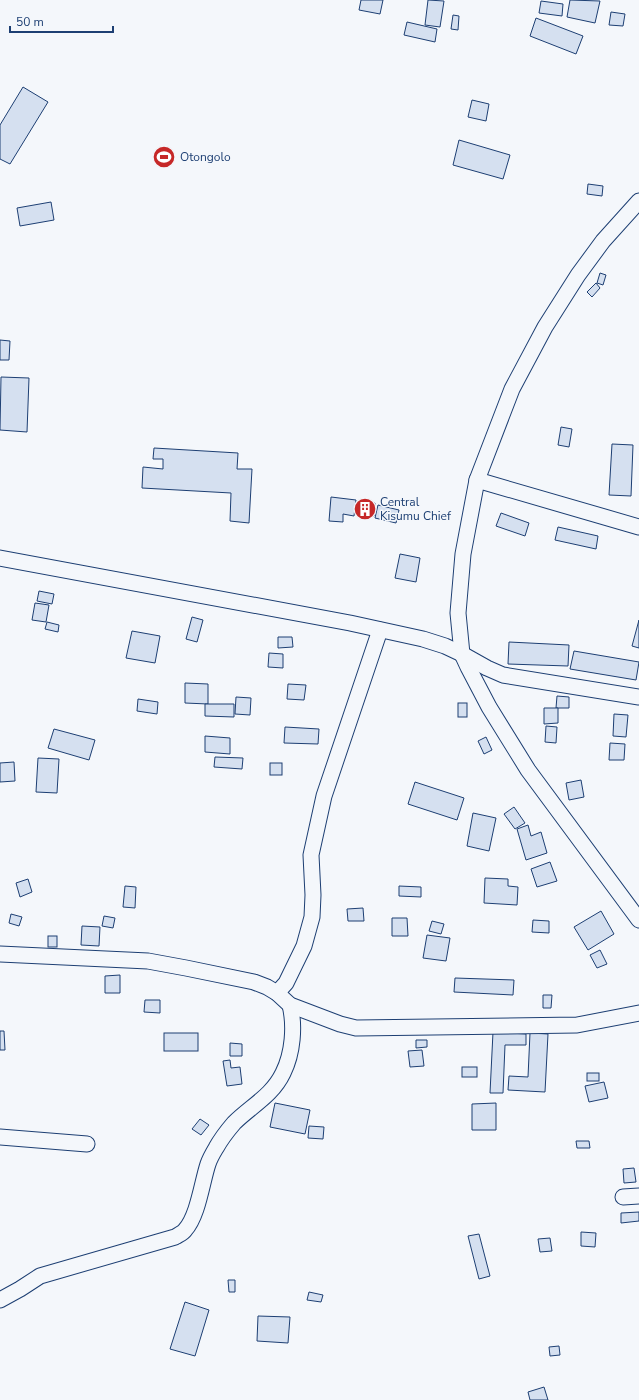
<svg xmlns="http://www.w3.org/2000/svg" width="639" height="1400" font-family="'Nunito Sans',sans-serif">
<style>
.building{fill:#d5e0f0;stroke:#1d3f73}
.lines{fill:none;stroke-linecap:round;stroke-linejoin:round}
.minor-casing{stroke:#1d3f73;stroke-width:17}
.minor{stroke:#f4f7fb;stroke-width:15}
.labels{text-anchor:middle;dominant-baseline:central;stroke-width:3;stroke-linejoin:round;paint-order:stroke}
.poi-label{font-size:12px;fill:#1d3f73;stroke:#f4f7fb;text-anchor:start}
</style>
<rect width="100%" height="100%" fill="#f4f7fb"/>
<g class="building">
<path d="M361 0H383L380 14 359 10Z"/>
<path d="M428 0 444 1 440 27 425 25Z"/>
<path d="M570 0 600 1 595 23 567 17Z"/>
<path d="M541 1 563 4 562 16 539 13Z"/>
<path d="M611 12 625 14 623 26 609 25Z"/>
<path d="M453 15 459 16 458 30 451 29Z"/>
<path d="M536 18 583 36 576 54 530 36Z"/>
<path d="M407 22 437 29 435 42 404 35Z"/>
<path d="M23 87 48 102 10 164 0 159V125Z"/>
<path d="M472 100 489 104 486 121 468 117Z"/>
<path d="M459 140 510 155 503 179 453 165Z"/>
<path d="M588 184 603 186 602 196 587 194Z"/>
<path d="M51 202 54 220 20 226 17 208Z"/>
<path d="M600 273 606 275 603 285 597 283Z"/>
<path d="M596 283 600 288 592 297 587 292Z"/>
<path d="M0 340 10 341 9 360H0Z"/>
<path d="M1 377 29 378 27 432 0 430Z"/>
<path d="M561 427 572 429 569 447 558 445Z"/>
<path d="M612 444 633 445 631 496 609 495Z"/>
<path d="M154 448 238 453 237 469H252L249 523 230 521 231 493 142 488 143 467 163 469V459H153Z"/>
<path d="M331 497 356 500 354 516 343 514V522L329 521Z"/>
<path d="M357 502 375 503 374 516 356 515Z"/>
<path d="M378 505 399 510 396 523 375 518Z"/>
<path d="M501 513 529 523 525 536 496 526Z"/>
<path d="M558 527 598 536 596 549 555 540Z"/>
<path d="M400 554 420 558 416 582 395 578Z"/>
<path d="M39 591 54 594 52 604 37 601Z"/>
<path d="M35 603 49 605 46 622 32 620Z"/>
<path d="M192 617 203 620 197 642 186 639Z"/>
<path d="M639 620V648L632 646Z"/>
<path d="M47 622 59 625 58 632 45 629Z"/>
<path d="M132 631 160 636 155 663 126 658Z"/>
<path d="M278 637H292L293 647 278 648Z"/>
<path d="M509 642 569 645 568 666 508 664Z"/>
<path d="M574 651 639 662 636 680 570 669Z"/>
<path d="M269 653 283 654V668L268 667Z"/>
<path d="M185 683 208 684V704L185 703Z"/>
<path d="M288 684 306 685 304 700 287 699Z"/>
<path d="M557 696 569 697V708H556Z"/>
<path d="M236 697 251 698 250 715 235 714Z"/>
<path d="M138 699 158 702 157 714 137 711Z"/>
<rect x="458" y="703" width="9" height="14"/>
<path d="M205 704H234V717L205 716Z"/>
<path d="M544 708H558V723L544 724Z"/>
<path d="M614 714 628 715 626 737 613 736Z"/>
<path d="M546 726 557 727 556 743 545 742Z"/>
<path d="M285 727 319 729 318 744 284 743Z"/>
<path d="M54 729 95 740 89 760 48 748Z"/>
<path d="M205 736 230 738V754L205 752Z"/>
<path d="M486 737 492 750 484 754 478 741Z"/>
<path d="M610 743 625 744 624 760H609Z"/>
<path d="M215 757 243 758 242 769 214 767Z"/>
<path d="M38 758 59 759 57 793 36 792Z"/>
<path d="M14 762 15 781 0 782V763Z"/>
<rect x="270" y="763" width="12" height="12"/>
<path d="M581 780 584 797 569 800 566 783Z"/>
<path d="M415 782 464 798 457 820 408 804Z"/>
<path d="M514 807 525 823 515 829 504 814Z"/>
<path d="M473 813 496 818 489 851 467 846Z"/>
<path d="M528 825 531 836 541 832 547 853 526 860 517 829Z"/>
<path d="M550 862 557 881 537 887 531 869Z"/>
<path d="M485 878 508 879V886L518 887 517 905 484 903Z"/>
<path d="M28 879 32 892 20 897 16 883Z"/>
<path d="M125 886 136 887 135 908 123 907Z"/>
<path d="M399 886 421 887V897L399 896Z"/>
<path d="M363 908 364 921H348L347 909Z"/>
<path d="M601 911 614 934 588 950 574 927Z"/>
<path d="M11 914 22 917 19 926 9 923Z"/>
<path d="M104 916 115 918 113 928 102 926Z"/>
<path d="M392 918H407L408 936H392Z"/>
<path d="M533 920 549 921V933L532 932Z"/>
<path d="M432 921 444 924 441 934 429 931Z"/>
<path d="M82 926 100 927 99 946 81 945Z"/>
<path d="M427 935 450 938 446 961 423 958Z"/>
<rect x="48" y="936" width="9" height="11"/>
<path d="M600 950 607 964 597 968 590 955Z"/>
<path d="M120 975V993H105V976Z"/>
<path d="M455 978 514 980 513 995 454 992Z"/>
<path d="M543 995H552L551 1008H543Z"/>
<path d="M145 1000H160V1013L144 1012Z"/>
<path d="M0 1031H4L5 1050H0Z"/>
<path d="M493 1032 526 1034V1045H505L503 1093H490Z"/>
<rect x="164" y="1033" width="34" height="18"/>
<path d="M530 1033 548 1034 545 1092 508 1090 509 1076 528 1077Z"/>
<path d="M416 1040H427V1047L416 1048Z"/>
<path d="M230 1043 242 1044V1056H230Z"/>
<path d="M422 1050 424 1066 410 1067 408 1051Z"/>
<path d="M230 1060 231 1068 240 1067 242 1084 227 1086 223 1061Z"/>
<rect x="462" y="1067" width="15" height="10"/>
<rect x="587" y="1073" width="12" height="8"/>
<path d="M604 1082 608 1098 589 1102 585 1086Z"/>
<path d="M275 1103 310 1110 305 1134 270 1127Z"/>
<path d="M496 1103V1130H472V1104Z"/>
<path d="M200 1119 209 1125 201 1135 192 1129Z"/>
<path d="M309 1126 324 1127 323 1139 308 1138Z"/>
<path d="M576 1141H589L590 1148H577Z"/>
<path d="M634 1168 636 1182 624 1183 623 1169Z"/>
<path d="M639 1212V1221L621 1223V1213Z"/>
<path d="M581 1232 596 1233 595 1247 581 1246Z"/>
<path d="M479 1234 490 1276 479 1279 468 1236Z"/>
<path d="M550 1238 552 1251 540 1252 538 1239Z"/>
<path d="M228 1280H235V1292H229Z"/>
<path d="M309 1292 323 1295 321 1302 307 1300Z"/>
<path d="M185 1302 209 1310 195 1356 170 1349Z"/>
<path d="M258 1316 290 1317 288 1343 257 1341Z"/>
<path d="M559 1346 560 1355 550 1356 549 1347Z"/>
<path d="M544 1387 548 1400H530L528 1392Z"/>
</g>
<g class="lines">
<g class="minor-casing">
<g id="minor">
<path d="M639 201 603 241 578 275 545 327 512 389 477 480 463 554 458 613 462 654 468 667 489 707 528 770 639 920"/>
<path d="M477 480 639 527"/>
<path d="M0 558 350 623 423 639 445 646 462 654 487 668 503 675 639 697"/>
<path d="M0 954 148 961 186 968 254 982 267 987 277 993 290 1005 340 1024 356 1028 577 1025 639 1013"/>
<path d="M277 993 286 983 304 946 312 917 313 895 311 855 324 796 380 630"/>
<path d="M0 1137 87 1144"/>
<path d="M623 1197 639 1196"/>
<path d="M0 1300 20 1289 40 1276 175 1237C178 1235 183 1233 185 1230 198 1216 202 1182 208 1164 210 1158 213 1153 216 1148 221 1139 228 1130 234 1123 251 1106 272 1096 283 1073 293 1053 295 1026 290 1005"/>
</g>
</g>
<use href="#minor" class="minor"/>
</g>
<defs>
<g id="stadium-disc" transform="scale(1.15)"><circle r="9.5" fill="#c62828" stroke="#f4f7fb"/><path d="M0-5a6.5 5 0 1 0 0 10a6.5 5 0 1 0 0-10ZM-3.5-1.8h7v3.6h-7Z" fill="#fff"/></g>
<g id="building-disc" transform="scale(1.15)"><circle r="9.5" fill="#c62828" stroke="#f4f7fb"/><path d="M-4-6H4V6H1V3H-1V6H-4ZM-2.5-4.3h1.7v1.8h-1.7ZM.8-4.3h1.7v1.8H.8ZM-2.5-1h1.7V.8h-1.7ZM.8-1h1.7V.8H.8Z" fill="#fff"/></g>
</defs>
<g fill-rule="evenodd">
<use href="#stadium-disc" x="164" y="157"/>
<use href="#building-disc" x="365" y="509"/>
</g>
<g class="labels">
<g class="poi-label">
<text x="180" y="157">Otongolo</text>
<text x="380" y="502">Central<tspan x="380" dy="14">Kisumu Chief</tspan></text>
</g>
</g>
<path d="M10 26v6h103v-6" fill="none" stroke="#1d3f73" stroke-width="2"/>
<text x="16" y="26" font-size="12" fill="#1d3f73" stroke="#f4f7fb" stroke-width="3" paint-order="stroke">50 m</text>
</svg>
